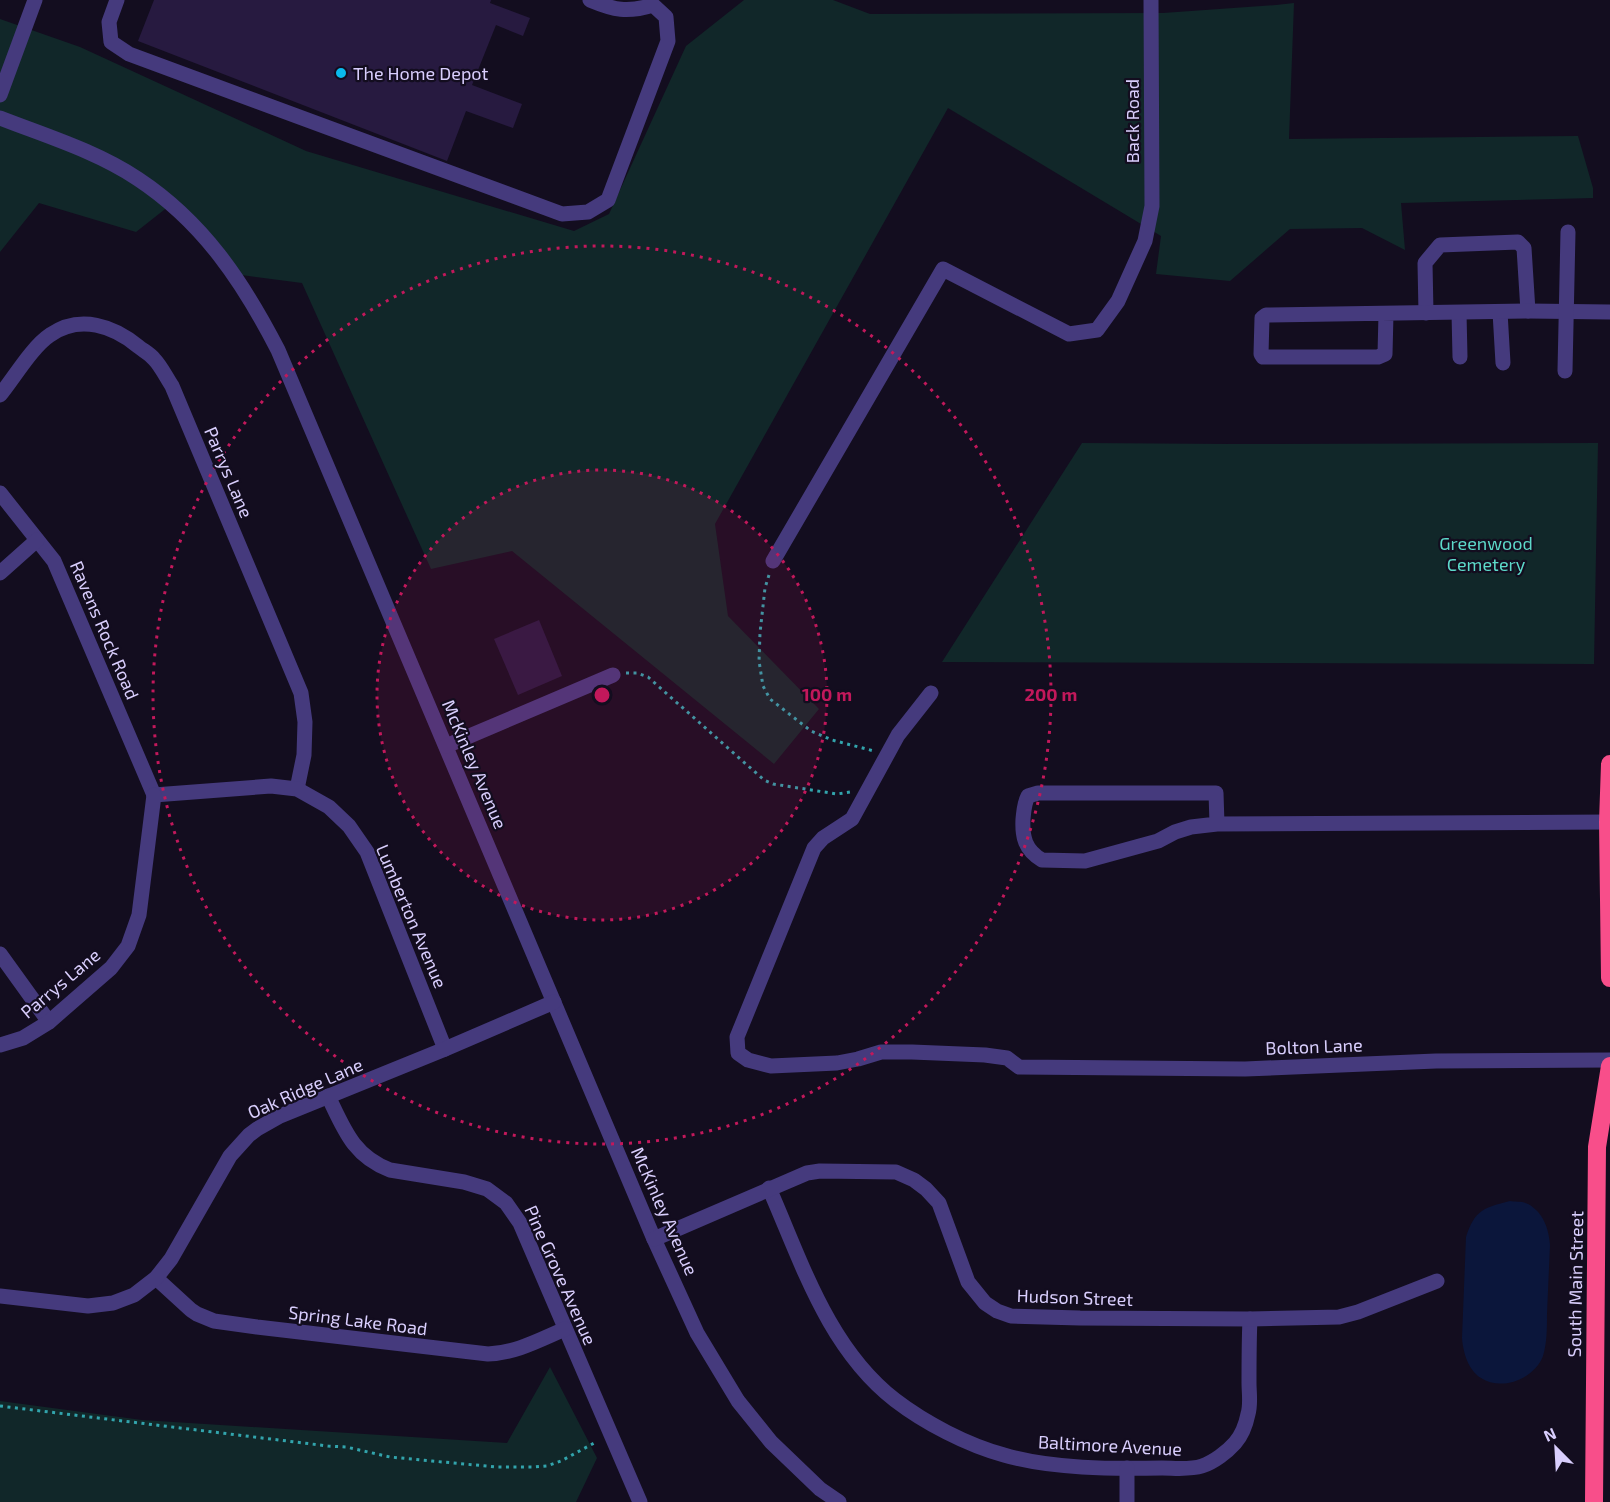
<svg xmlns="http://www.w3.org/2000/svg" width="1610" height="1502" font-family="'Exo 2',sans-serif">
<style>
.green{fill:#112729}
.water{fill:#0b163b}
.building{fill:#271a40}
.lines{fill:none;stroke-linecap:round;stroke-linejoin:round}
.path{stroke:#32a4ac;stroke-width:3;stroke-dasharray:3 4.5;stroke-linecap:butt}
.minor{stroke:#453a7d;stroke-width:15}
.highway{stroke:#f84e8a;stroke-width:18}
.ring{fill:none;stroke:#c2185b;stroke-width:3;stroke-dasharray:3 6}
.poi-dot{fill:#0abaed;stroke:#130d1f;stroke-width:2}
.labels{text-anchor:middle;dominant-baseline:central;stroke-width:4.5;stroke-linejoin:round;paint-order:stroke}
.poi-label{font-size:18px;fill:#d9cefd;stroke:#130d1f;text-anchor:start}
.street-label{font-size:18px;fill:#d9cefd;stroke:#130d1f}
.park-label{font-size:18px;fill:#5dd9ca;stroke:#130d1f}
.centre{fill:#c2185b;stroke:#130d1f;stroke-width:3}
.ring-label{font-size:18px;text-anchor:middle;font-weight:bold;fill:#c2185b;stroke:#130d1f;stroke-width:4.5;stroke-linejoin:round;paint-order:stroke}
</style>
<rect width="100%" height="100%" fill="#130d1f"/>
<g class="green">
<path d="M744 0H833L870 14 1163 13 1276 5 1294 3 1289 139 1578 136 1593 188V198L1401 203 1405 250 1362 228 1290 229 1230 281 1156 274 1161 236 948 108 715 524 728 616 819 709 774 764 512 551 431 569 302 283 234 274 169 206 136 232 39 203 0 252V19L80 47 306 151 574 231 609 214 686 46Z"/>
<path d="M1082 443 1229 444 1598 443 1594 664 942 662Z"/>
<path d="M550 1367 597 1458 576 1502H0V1401L142 1420 507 1443Z"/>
</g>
<path class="water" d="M1510 1201C1515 1202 1523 1201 1528 1204 1543 1212 1549 1229 1550 1245 1549 1268 1548 1291 1547 1314 1547 1328 1547 1343 1543 1356 1535 1378 1502 1392 1481 1378 1468 1370 1463 1352 1462 1338L1466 1237C1475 1210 1483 1208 1510 1201Z"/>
<g class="building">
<path d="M154 0H491L490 3 530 18 523 36 496 25 472 85 522 104 513 128 466 111 447 161 138 41Z"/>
<path d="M539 620 562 676 518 695 494 639Z"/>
</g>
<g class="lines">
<g class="path">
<path d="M769 575 765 588 760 633 759 661 763 686 770 699 811 731 832 740 874 751"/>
<path d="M626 673H637L648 677 764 780 773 784 837 794 850 792"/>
<path d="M0 1406 328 1446 346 1447 390 1457 432 1461 497 1467H534L547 1466 561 1461 596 1442"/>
</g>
<g class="minor">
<path d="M117 0 109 22 111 42 129 54 562 214 588 212 608 200 668 41 666 17 653 5C627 13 614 10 590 0"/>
<path d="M0 95 35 0"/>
<path d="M0 118C46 136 96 151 138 179 203 222 243 282 278 350L654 1239 697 1333 738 1401 771 1442 820 1489 839 1502"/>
<path d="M1500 312 1503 363"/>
<path d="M1426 313 1425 263 1440 245 1518 242 1524 248 1528 311"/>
<path d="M1459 313 1460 357"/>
<path d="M1386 314 1385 354 1378 357H1263L1261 354 1262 318 1266 315 1528 311 1610 312"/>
<path d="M1565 371 1568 232"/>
<path d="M0 395C14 378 32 347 50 335 80 314 114 326 139 347 144 351 150 354 154 359 161 366 166 377 172 386L301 693 305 722 304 755 297 789"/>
<path d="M0 493 54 561 154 795"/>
<path d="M773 561 943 269 1069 334 1097 330 1118 301 1145 241 1152 206 1151 0"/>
<path d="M0 573 37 540"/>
<path d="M931 693 898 735 852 819 823 838 814 848 737 1037 738 1053 748 1060 771 1066 837 1063 858 1059 881 1052H912L985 1055 1007 1058 1019 1067 1245 1069 1436 1061 1610 1060"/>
<path d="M446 746 613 675"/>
<path d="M154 795 271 786 297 789 329 807 349 826 367 852 445 1049"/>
<path d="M1217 824 1216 793H1038L1028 796C1024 804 1024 810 1023 819 1022 837 1025 850 1042 860L1085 861 1158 841 1175 832 1191 827 1217 824 1608 822"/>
<path d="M0 954 49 1022"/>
<path d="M0 1045 23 1038 49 1022 111 968 128 946 139 915 154 795"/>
<path d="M328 1096C344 1129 353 1156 390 1170L464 1182 487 1189 506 1203 520 1223 640 1502"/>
<path d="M769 1188C802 1263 828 1348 895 1400 925 1423 967 1445 1004 1455 1052 1469 1112 1469 1162 1468 1174 1468 1190 1470 1202 1466 1214 1462 1227 1452 1235 1443 1242 1435 1246 1424 1248 1414 1251 1404 1249 1393 1249 1383 1249 1361 1249 1340 1250 1319"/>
<path d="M654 1239 807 1173 820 1171 896 1172 914 1180 926 1189 939 1203 968 1282 985 1303 997 1311 1011 1316 1080 1318 1250 1319 1339 1317 1358 1312 1437 1281"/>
<path d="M156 1278 191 1310 197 1314 214 1321 257 1327 488 1354C516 1353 539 1340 565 1329"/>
<path d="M0 1296 88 1306 113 1303 134 1295 156 1278 171 1259 230 1156 249 1135 257 1129 280 1116 445 1049 554 1002"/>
<path d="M1127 1502V1468"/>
</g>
<g class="highway">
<path d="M1610 764 1608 822 1610 978"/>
<path d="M1594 1502 1597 1147 1610 1066"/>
</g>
</g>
<circle cx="602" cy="695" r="225" fill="#c2185b" fill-opacity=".12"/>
<g class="ring">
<circle cx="602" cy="695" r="225"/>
<circle cx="602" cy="695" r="449"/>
</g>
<circle class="poi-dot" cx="341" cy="73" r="6"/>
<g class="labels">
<g class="poi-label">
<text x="353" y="73">The Home Depot</text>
</g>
<g class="street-label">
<text transform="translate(1132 121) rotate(-90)">Back Road</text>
<text transform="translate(229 472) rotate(67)">Parrys Lane</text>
<text transform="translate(105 630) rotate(67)">Ravens Rock Road</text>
<text transform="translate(475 764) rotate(67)">McKinley Avenue</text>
<text transform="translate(412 916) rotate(67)">Lumberton Avenue</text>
<text transform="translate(60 983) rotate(-40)">Parrys Lane</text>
<text transform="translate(1314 1046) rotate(-2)">Bolton Lane</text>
<text transform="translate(305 1088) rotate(-24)">Oak Ridge Lane</text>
<text transform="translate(665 1211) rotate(66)">McKinley Avenue</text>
<text transform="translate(561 1275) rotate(66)">Pine Grove Avenue</text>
<text transform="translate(1575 1284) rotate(-89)">South Main Street</text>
<text transform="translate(1075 1297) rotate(2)">Hudson Street</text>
<text transform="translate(358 1320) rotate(7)">Spring Lake Road</text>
<text transform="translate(1110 1445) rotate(3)">Baltimore Avenue</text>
</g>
<g class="park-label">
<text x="1486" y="543">Greenwood<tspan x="1486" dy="21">Cemetery</tspan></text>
</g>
</g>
<circle cx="602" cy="695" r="9" class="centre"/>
<g class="ring-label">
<text x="827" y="701">100 m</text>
<text x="1051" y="701">200 m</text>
</g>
<g transform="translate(1556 1448) rotate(336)" stroke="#130d1f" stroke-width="4.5" paint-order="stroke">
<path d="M0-4.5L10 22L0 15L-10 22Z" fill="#d9cefd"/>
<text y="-9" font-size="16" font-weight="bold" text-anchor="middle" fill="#d9cefd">N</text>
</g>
</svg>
